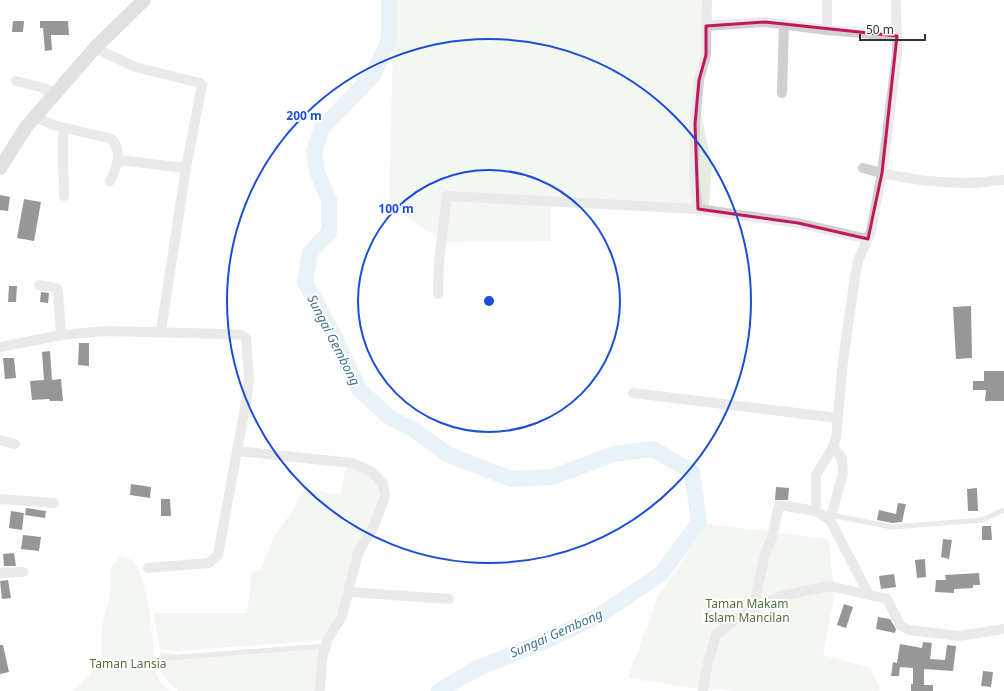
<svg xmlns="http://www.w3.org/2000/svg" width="1004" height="691" font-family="'Noto Sans',sans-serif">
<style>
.green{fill:#e6ecdf}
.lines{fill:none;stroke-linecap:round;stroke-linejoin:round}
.river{stroke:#cfe2ee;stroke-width:16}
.building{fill:#1a1a1a}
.lane{stroke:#d0d0d0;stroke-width:5}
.street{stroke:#d0d0d0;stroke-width:10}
.secondary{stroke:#bdbdbd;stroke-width:14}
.marked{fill:none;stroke:#c2185b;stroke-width:3;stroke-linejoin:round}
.ring{fill:none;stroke:#1d4ed8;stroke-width:2}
.labels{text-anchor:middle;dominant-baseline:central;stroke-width:4;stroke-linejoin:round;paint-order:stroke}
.park-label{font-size:12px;fill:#56703f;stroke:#fff}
.water-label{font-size:13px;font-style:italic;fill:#3f7597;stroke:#fff}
.centre{fill:#1d4ed8;stroke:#fff;stroke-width:2}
.ring-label{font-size:12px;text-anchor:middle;font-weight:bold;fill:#1d4ed8;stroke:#fff;stroke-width:4;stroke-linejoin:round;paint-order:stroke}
</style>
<rect width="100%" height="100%" fill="#fff"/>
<g class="green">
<path d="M394 0H709L707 9 713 22 697 95 712 166 709 205 551 203V241L444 242 389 205Z"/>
<path d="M347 463 369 471 380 485 379 502 339 609 324 640 177 651 160 649 154 613H247L252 572 261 570 273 538 293 510 305 488 340 495Z"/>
<path d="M707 524 828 539 835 593 823 655 871 668 880 691H730L722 689H698L628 678 658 597Z"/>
<path d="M120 557 134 560C145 579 150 615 153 637 154 650 152 669 159 680 161 684 166 687 169 691H72L83 681 101 660 102 626 110 595 111 568Z"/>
<path d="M322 644 316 674V691H178C163 676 160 674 160 652L178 655Z"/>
</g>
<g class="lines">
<path class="river" d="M389 0V40L373 75 322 128 314 151 317 172 329 200V232L310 253 305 282 334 336 359 389 389 417 414 430 449 455 512 479 553 477 613 454 653 449 692 472 699 522 662 573 600 615 543 642 478 668 439 691"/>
</g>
<g class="building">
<path d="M13 21H24L23 32H12Z"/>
<path d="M40 21H68L69 35H51L52 50 45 51 43 28H40Z"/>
<path d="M0 195 10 197 8 211 0 210Z"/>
<path d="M24 199 41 202 34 241 17 238Z"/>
<path d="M9 286H17L16 302H8Z"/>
<path d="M41 292 49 293 48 303 40 302Z"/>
<path d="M971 306 972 358 956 359 953 307Z"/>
<path d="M79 343H89V366L78 365Z"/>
<path d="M50 351 52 380 61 379 63 401H50L49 399 32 400 30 381 44 380 42 352Z"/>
<path d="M3 358H14L16 378 5 379Z"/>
<path d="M984 371H1004V401H985L986 390H973V381H984Z"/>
<path d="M131 484 151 487 150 498 130 495Z"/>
<path d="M776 487 789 488 788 500H775Z"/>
<path d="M977 488 978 511H968L967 489Z"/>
<path d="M161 499H170L171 516H161Z"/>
<path d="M898 503 906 504 902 522 892 523 877 520 879 510 896 514Z"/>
<path d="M26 508 46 511 45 518 25 515Z"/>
<path d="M11 511 24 513 22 530 9 528Z"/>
<path d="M982 526H991L992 540H982Z"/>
<path d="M23 535 41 537 39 551 21 549Z"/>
<path d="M943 539 952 540 949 559 941 557Z"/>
<path d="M14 553 16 566H4L3 554Z"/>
<path d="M925 559 926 577 917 578 915 560Z"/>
<path d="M979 573 980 585H973V588L954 589V593L935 592 936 580H946L945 575Z"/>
<path d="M894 574 896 587 881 589 879 576Z"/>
<path d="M8 580 11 598 2 599 0 581Z"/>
<path d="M844 604 853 607 846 628 837 625Z"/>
<path d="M878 617 890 619 896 629 895 633 876 629Z"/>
<path d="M923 642 932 643 930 659 945 660 947 645 956 646 953 671 924 669V685H933V691H911V684H913V668L900 667 899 676H891L893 662 897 663 900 644 922 648Z"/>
<path d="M0 645H3L9 672 0 674Z"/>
<path d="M983 671 993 672 991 687 981 686Z"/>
</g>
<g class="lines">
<g class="lane">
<path d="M831 515 892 527 982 520 1004 510"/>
<path d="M156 659 326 646"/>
</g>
<g class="street">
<path d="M706 26 765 22 827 30 897 36"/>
<path d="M827 30V0"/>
<path d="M95 48 135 67 200 83 202 85 186 168 161 331"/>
<path d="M16 81 40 87 55 93"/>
<path d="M782 93 784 24"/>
<path d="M35 117 53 125 112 139C123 154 117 167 110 181"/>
<path d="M64 128C61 151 64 173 64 196"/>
<path d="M118 160 186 168"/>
<path d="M863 168C897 178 935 183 970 183 981 183 993 180 1004 180"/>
<path d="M698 209 694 174 695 124 699 80 706 55 707 0"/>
<path d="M39 285 56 288 58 290 61 335"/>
<path d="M438 294 439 261 447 196 698 209 798 223 868 239"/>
<path d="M0 347 61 335 106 331 226 334 241 335 246 338 249 378 247 397 218 555 209 563 148 568"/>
<path d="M633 393 838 418"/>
<path d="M0 440 15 444"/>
<path d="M833 447 842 458 843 473 830 520 869 595"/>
<path d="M237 451 352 463 371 471 383 484 385 496 383 502 373 528 358 553 342 616 327 641 322 659 320 691"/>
<path d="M0 499 54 503"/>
<path d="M816 511V475L833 447 836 438 843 361 855 277 858 261 871 231 882 173 897 54 896 0"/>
<path d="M0 573 23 572"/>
<path d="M350 592 449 599"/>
<path d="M753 610 765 554 772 537 779 505 816 511 830 520"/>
<path d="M703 691 706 671 716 635 737 618 780 596 830 586 887 599 900 625 909 630 959 636 1004 629"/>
</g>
<path class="secondary" d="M0 168 26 127 95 48 144 0"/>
</g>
<path d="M0 0H1004V691H0ZM765 22 897 36 882 173 868 239 798 223 698 209 695 124 699 80 706 55V26Z" fill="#fff" fill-opacity=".55" fill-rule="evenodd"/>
<path class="marked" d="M765 22 897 36 882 173 868 239 798 223 698 209 695 124 699 80 706 55V26Z"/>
<g class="ring">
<circle cx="489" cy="301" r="131"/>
<circle cx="489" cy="301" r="262"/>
</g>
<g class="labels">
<g class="park-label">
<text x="747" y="603">Taman Makam<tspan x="747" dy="14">Islam Mancilan</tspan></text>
<text x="128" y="663">Taman Lansia</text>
</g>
<g class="water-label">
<text transform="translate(334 340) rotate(63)">Sungai Gembong</text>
<text transform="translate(556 633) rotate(-24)">Sungai Gembong</text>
</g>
</g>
<circle cx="489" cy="301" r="6" class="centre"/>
<g class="ring-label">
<text x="304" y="120">200 m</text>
<text x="396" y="213">100 m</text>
</g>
<path d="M860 34v6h65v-6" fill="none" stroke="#333333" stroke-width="2"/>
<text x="866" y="34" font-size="12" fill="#333333" stroke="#ffffff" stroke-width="3" paint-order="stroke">50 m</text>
</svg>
